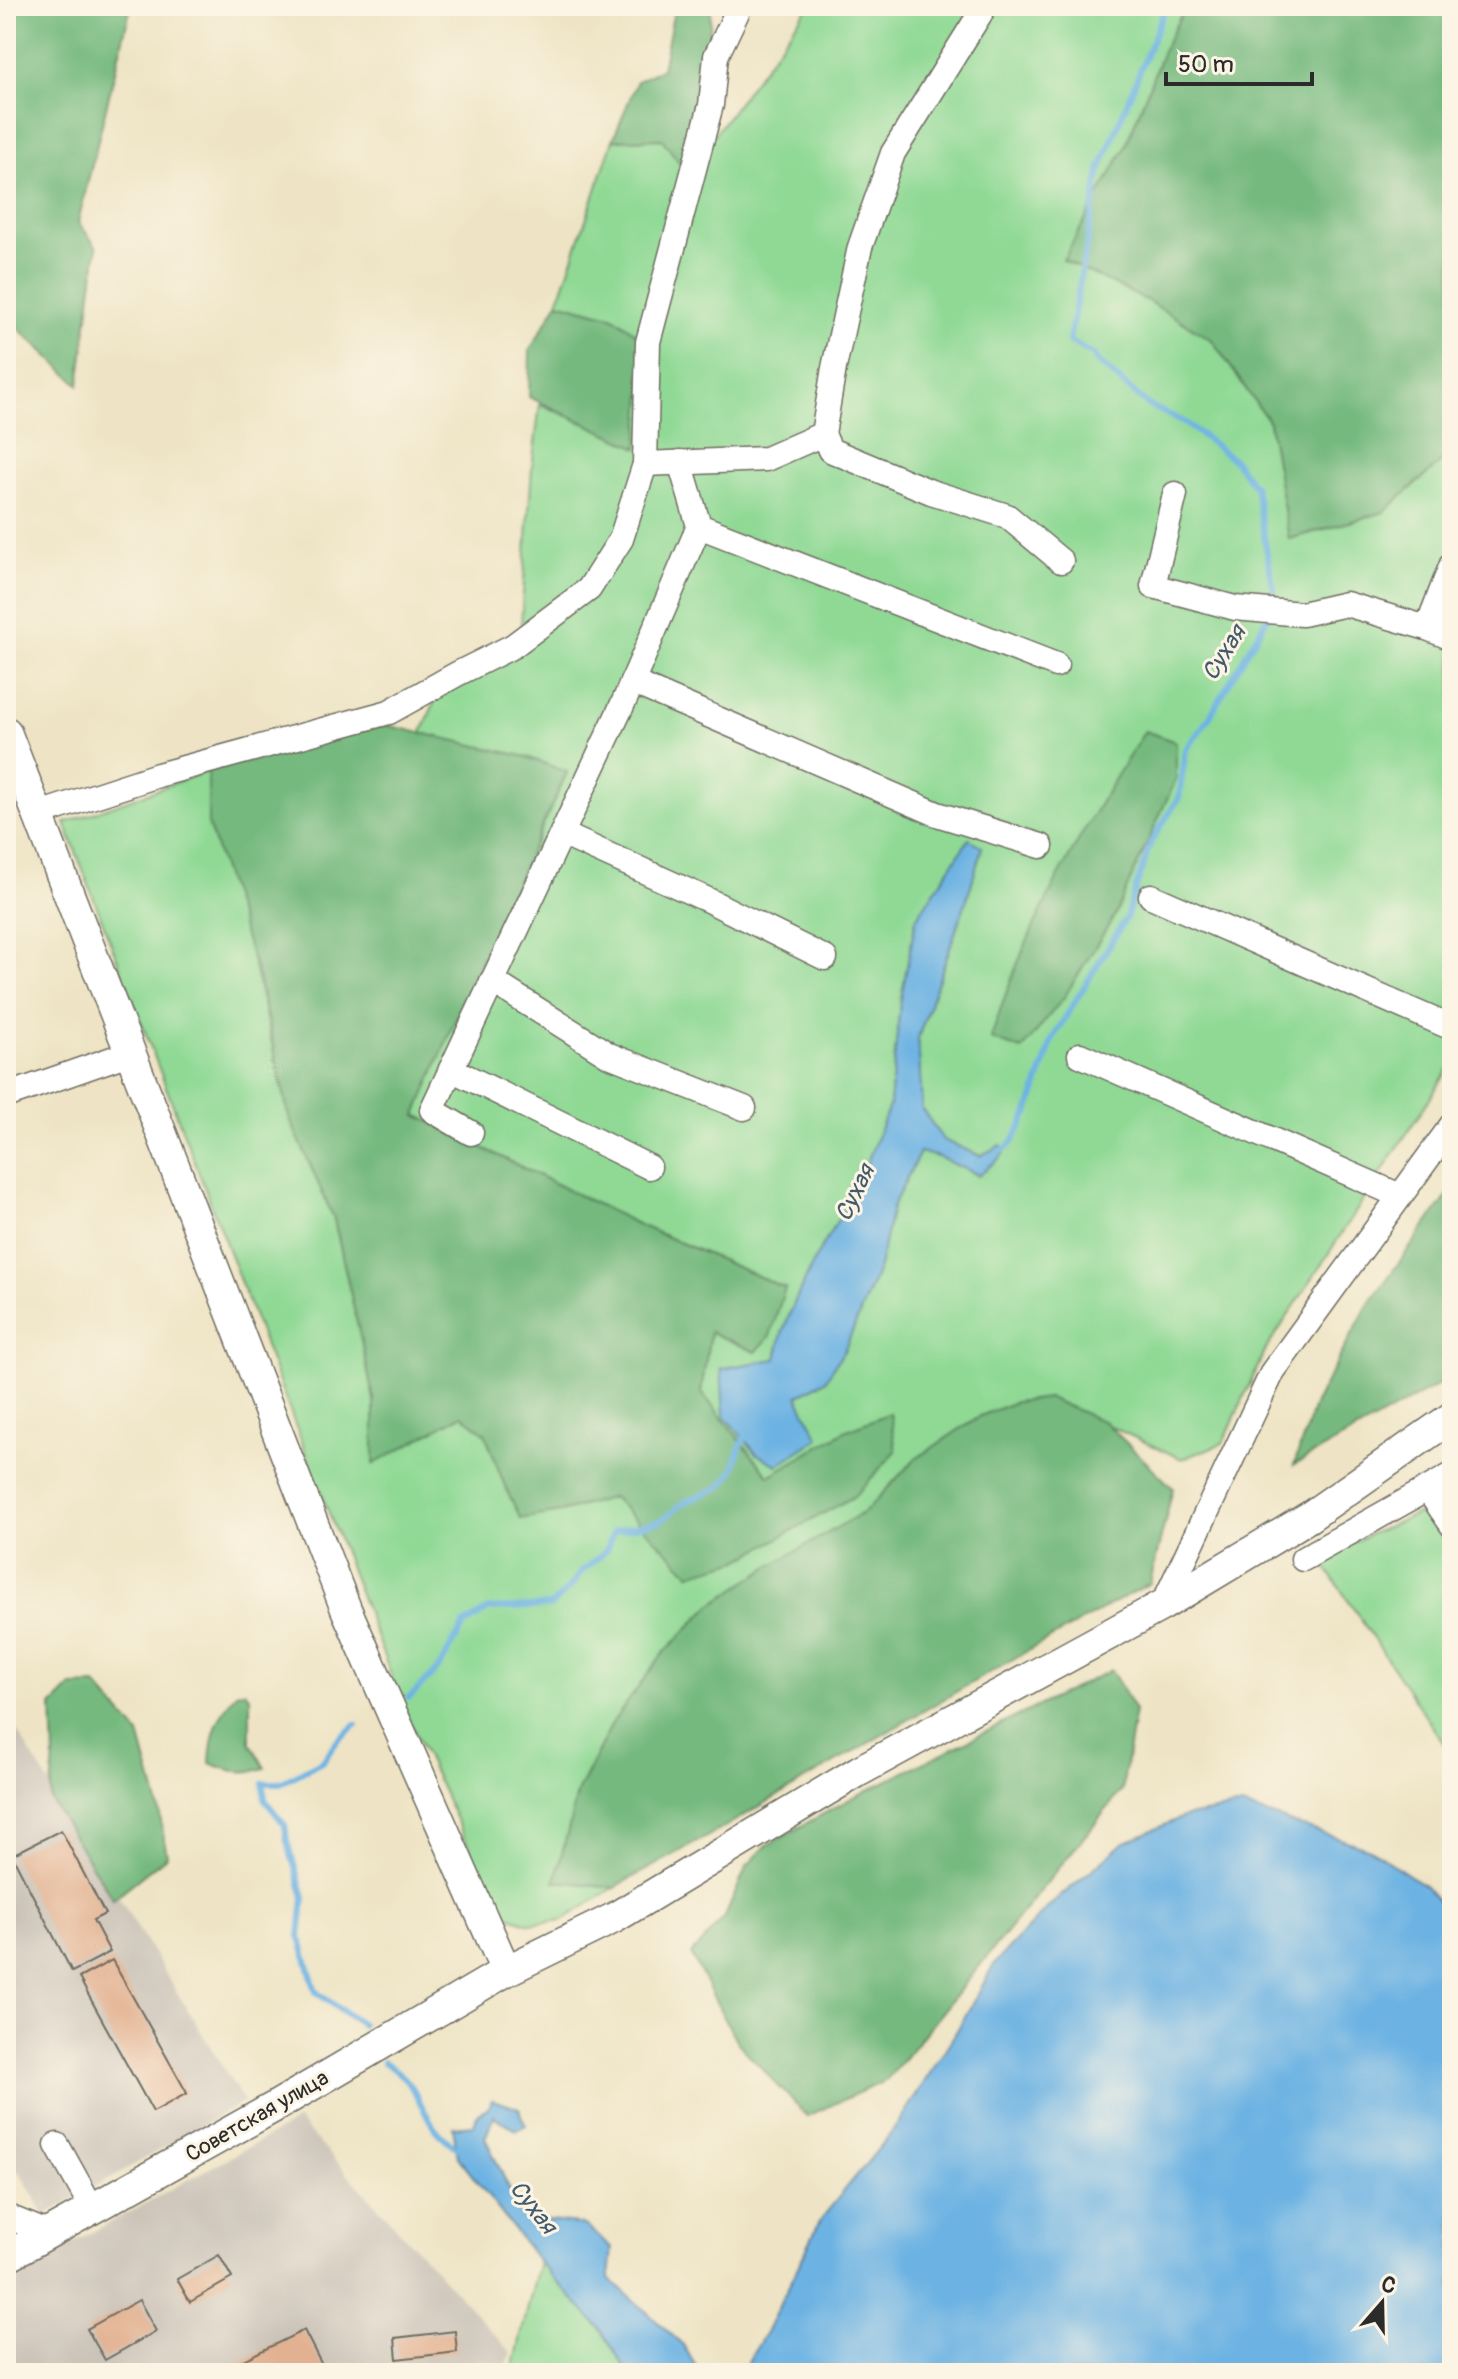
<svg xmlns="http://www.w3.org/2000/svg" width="1458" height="2379" font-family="Pangolin,sans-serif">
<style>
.industrial{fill:#cbc3b8}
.green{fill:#90d995;stroke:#5e8260;stroke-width:2;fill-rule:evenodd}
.forest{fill:#74b97e;stroke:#507254;stroke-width:2}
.water{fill:#6cb2e3;stroke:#4c6e87;stroke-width:2}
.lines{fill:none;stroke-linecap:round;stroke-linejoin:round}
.stream{stroke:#6cb2e3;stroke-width:6}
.building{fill:#e2b191}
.minor-casing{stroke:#6f6c61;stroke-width:27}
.major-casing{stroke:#6f6c61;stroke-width:33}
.minor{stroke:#fff;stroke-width:24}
.major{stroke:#fff;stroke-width:30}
.labels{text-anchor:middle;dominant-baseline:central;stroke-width:6;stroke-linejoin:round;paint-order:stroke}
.street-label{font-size:22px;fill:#2b2b2b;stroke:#fcf5e5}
.water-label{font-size:24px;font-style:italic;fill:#425a6b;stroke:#fcf5e5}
</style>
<rect width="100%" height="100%" fill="#fcf5e5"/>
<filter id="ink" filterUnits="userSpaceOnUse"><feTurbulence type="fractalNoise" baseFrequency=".0125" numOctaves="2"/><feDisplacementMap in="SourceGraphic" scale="16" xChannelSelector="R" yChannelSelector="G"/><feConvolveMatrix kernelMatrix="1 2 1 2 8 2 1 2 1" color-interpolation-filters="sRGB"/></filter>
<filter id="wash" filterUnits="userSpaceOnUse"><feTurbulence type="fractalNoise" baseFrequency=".006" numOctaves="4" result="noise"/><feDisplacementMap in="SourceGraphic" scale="32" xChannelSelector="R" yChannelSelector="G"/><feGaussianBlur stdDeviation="1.8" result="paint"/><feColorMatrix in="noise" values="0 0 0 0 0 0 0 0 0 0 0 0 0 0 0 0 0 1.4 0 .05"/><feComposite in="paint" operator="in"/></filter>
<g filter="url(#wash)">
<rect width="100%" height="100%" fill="#eee4c5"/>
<g class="industrial">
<path d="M6 1713 244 2102 45 2215 19 2171 6 2178Z"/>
<path d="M298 2120 512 2353 502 2373H6V2279Z"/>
</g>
<g class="green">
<path d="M809 6H1186L1166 44 1125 148 1150 302 1212 340 1269 422 1290 539 1384 512 1452 452V1064L1265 1351 1223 1443 1182 1459 1048 1398 914 1460 867 1511 770 1566 711 1605 662 1655 613 1722 578 1791 555 1881 615 1887 563 1920 530 1924 500 1913 404 1709 65 823 208 771 289 1117 334 1219 374 1399V1463L461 1414 485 1433 506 1489 521 1518 560 1512 613 1497 691 1574 847 1430 769 1476 701 1392 710 1332 785 1288 637 1224 416 1115 472 979 567 773 527 757 421 734 440 689 519 652 532 467 540 404 586 424 614 317 558 302 613 140 662 139 687 172ZM969 839 982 847 967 899 918 1038 922 1109 943 1140 981 1156 1000 1145 978 1175 938 1157 920 1152 892 1207 879 1267 845 1349 825 1381 797 1396 722 1368 776 1359 782 1333 796 1299 817 1255 857 1188 890 1104 900 1004 916 919Z"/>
<path d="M1452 1498V1756L1319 1557Z"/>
<path d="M539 2262 602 2330 628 2373H512Z"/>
</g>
<g class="forest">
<path d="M6 6H131L78 222 97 247 79 385 17 327 6 313Z"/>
<path d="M675 6H711L707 102 687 173 662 139 613 140 637 81 662 69Z"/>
<path d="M1186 6H1452V452L1384 512 1289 539 1269 422 1212 340 1150 302 1063 260 1125 148 1166 44Z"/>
<path d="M558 302 614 317 646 341 638 448 529 397 530 350Z"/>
<path d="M386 725 527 757 567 772 472 979 416 1115 637 1224 785 1288 770 1336 756 1352 710 1332 701 1392 769 1476 847 1430 890 1413 896 1451 855 1496 739 1560 690 1574 613 1497 560 1512 521 1519 506 1489 485 1433 462 1415 374 1464V1399L334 1219 289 1117 258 976 208 824V771Z"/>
<path d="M1145 731 1176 742V779L1115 915 1065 996 1022 1050 991 1039C1024 927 1083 828 1145 731Z"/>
<path d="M1452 1190V1377L1294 1465 1315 1403 1368 1305Z"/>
<path d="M1048 1398 1105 1422 1173 1488 1150 1583 1004 1664 719 1830 615 1887 555 1881 578 1791 613 1722 662 1655 711 1605 770 1566 866 1511 914 1460 978 1417 1015 1402Z"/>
<path d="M1111 1670 1135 1711 1122 1790 887 2080 807 2116 737 2042 691 1954 725 1917 747 1866 767 1845 852 1798Z"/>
<path d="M96 1685 139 1734 158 1804 167 1856 113 1899 50 1799 54 1756 52 1706 72 1686Z"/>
<path d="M244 1691 250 1697V1742L265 1768C245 1775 228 1771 210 1763 211 1734 218 1716 236 1693Z"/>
</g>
<g class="water">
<path d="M969 839 982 847 967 899 918 1038 922 1109 943 1140 980 1156 1001 1145 1005 1151 1001 1157 979 1175 938 1157 920 1152 892 1207 879 1267 845 1349 825 1381 797 1396 819 1438 777 1465 757 1454 724 1416 721 1369 776 1359 782 1333 796 1299 817 1255 857 1188 890 1104 900 1004 916 919Z"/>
<path d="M1242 1806 1370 1849 1424 1885 1452 1917V2373H741L768 2329 821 2219 893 2131 955 2034 995 1963 1048 1907 1123 1843 1183 1817Z"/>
<path d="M492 2100 519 2108 526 2125 516 2130 494 2116 485 2138 518 2207 542 2220 585 2225 612 2248 609 2278 683 2345 700 2373H628L602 2330 539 2262 458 2157 453 2127 474 2125 478 2113 488 2108Z"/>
</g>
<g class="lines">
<g class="stream">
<path d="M1166 6 1100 170 1069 341 1094 355 1096 360 1148 405 1184 422 1234 460 1255 487 1274 591"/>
<path d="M998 1154 1012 1143 1028 1113 1053 1038 1126 918 1151 842 1179 798 1186 749 1207 721 1267 618"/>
<path d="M409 1698 439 1668 464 1625 489 1609 550 1606 569 1589 581 1572 605 1552 614 1531 661 1521 683 1503 720 1487 733 1471 741 1444 747 1435"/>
<path d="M356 1725 338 1740 323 1761 281 1783H263L265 1800 285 1825 287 1841 304 1897 300 1937 316 1992 362 2025"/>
<path d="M384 2062C392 2068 402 2074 408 2082 428 2111 428 2131 461 2150"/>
</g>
</g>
<g id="blocks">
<g class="building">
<path d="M61 1830 105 1914 93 1920 110 1952 72 1972 12 1855Z"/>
<path d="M112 1960 187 2093 153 2112 79 1978Z"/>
<path d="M219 2255 232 2278 190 2302 177 2279Z"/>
<path d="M139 2300 156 2331 105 2360 87 2329Z"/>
<path d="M304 2330 326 2373H227L225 2369Z"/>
<path d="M455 2331 457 2352 397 2359 395 2338Z"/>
</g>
</g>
</g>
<g filter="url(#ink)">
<use href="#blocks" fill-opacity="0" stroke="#6f6c61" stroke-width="2"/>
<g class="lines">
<g class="minor-casing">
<g id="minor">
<path d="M823 434 830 450 931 492 1007 516 1061 561"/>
<path d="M680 462 699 526 1056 665"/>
<path d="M645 464 766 459 823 434 834 368 860 247 893 153 985 6"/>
<path d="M1175 494 1153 586 1235 608 1302 614 1346 604 1427 628 1452 638"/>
<path d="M1427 628 1452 564"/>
<path d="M632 682 937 814 1041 846"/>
<path d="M39 814 158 775 389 712 457 674 513 646 589 589 621 539 645 464 648 342 711 105 716 56 740 6"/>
<path d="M562 834 708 900 825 958"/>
<path d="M1151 896 1452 1028"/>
<path d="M492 981 609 1055 744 1108"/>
<path d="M1080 1055 1400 1196"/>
<path d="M451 1069 649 1167"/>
<path d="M6 1096 129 1053"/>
<path d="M471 1133 432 1110 626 697 699 526"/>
<path d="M1427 1489 1452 1525"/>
<path d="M1303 1559 1452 1475"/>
<path d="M1163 1605 1273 1371 1452 1125"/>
<path d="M57 2145 92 2208"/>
<path d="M6 2216 48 2233"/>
</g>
</g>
<g class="major-casing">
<g id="major">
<path d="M6 732 346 1609 506 1971"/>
<path d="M6 2257 276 2106 506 1971 614 1918 859 1771 1163 1605 1309 1517 1452 1417"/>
</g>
</g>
<use href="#minor" class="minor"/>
<use href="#major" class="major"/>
</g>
</g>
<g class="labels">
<g class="street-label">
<text transform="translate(257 2116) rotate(-30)">Советская улица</text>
</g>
<g class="water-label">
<text transform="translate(1224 653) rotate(-58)">Сухая</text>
<text transform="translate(855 1193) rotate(-64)">Сухая</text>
<text transform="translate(533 2207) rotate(52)">Сухая</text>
</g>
</g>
<rect width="1458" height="2379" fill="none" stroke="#fcf5e5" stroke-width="32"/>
<g transform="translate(1382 2303) rotate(20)" stroke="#fcf5e5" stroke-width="6" paint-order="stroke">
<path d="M0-6L14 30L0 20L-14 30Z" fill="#2b2b2b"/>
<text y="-12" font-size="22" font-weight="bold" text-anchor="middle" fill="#2b2b2b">С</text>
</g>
<path d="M1166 72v12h146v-12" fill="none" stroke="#2b2b2b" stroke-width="4"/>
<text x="1178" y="72" font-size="24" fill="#2b2b2b" stroke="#fcf5e5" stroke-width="6" paint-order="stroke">50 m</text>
</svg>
